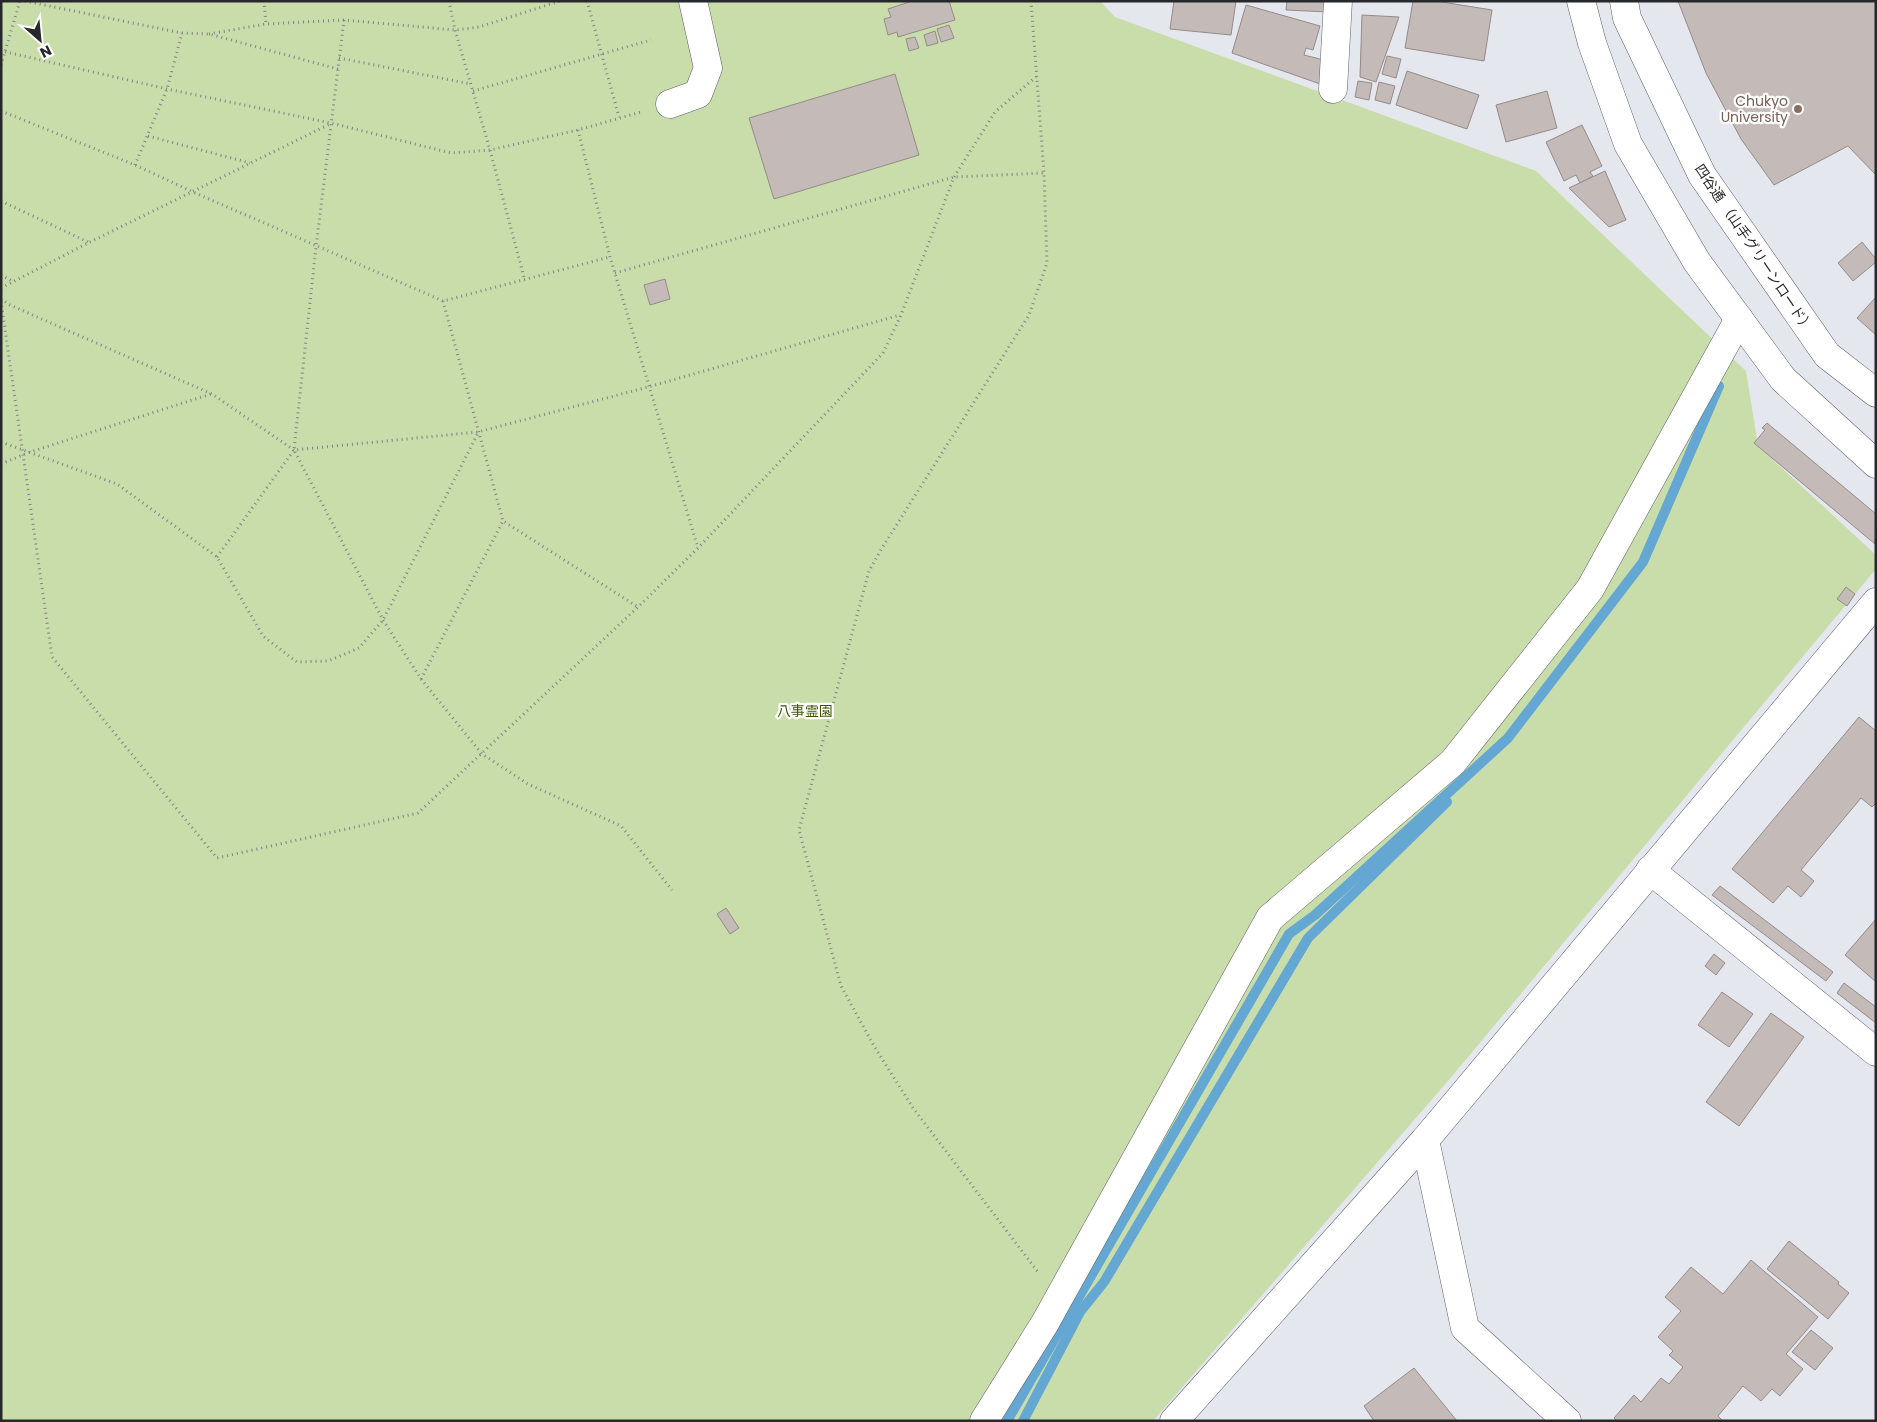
<svg xmlns="http://www.w3.org/2000/svg" width="1877" height="1422" font-family="Poppins,'Noto Sans JP',sans-serif">
<style>
.green{fill:#c9ddaa}
.lines{fill:none;stroke-linecap:round;stroke-linejoin:round}
.stream{stroke:#64a7d3;stroke-width:10}
.building{fill:#c4bbb8;stroke:#948b88}
.minor-casing{stroke:#5d5f66;stroke-width:29}
.path{stroke:#808287;stroke-width:3;stroke-dasharray:1 4;stroke-linecap:butt}
.minor{stroke:#fff;stroke-width:28}
.education-dot{fill:#8d6e63;stroke:#fff;stroke-width:2}
.labels{text-anchor:middle;dominant-baseline:central;stroke-width:4.5;stroke-linejoin:round;paint-order:stroke}
.education-label{font-size:14px;fill:#785e54;stroke:#fff;text-anchor:end}
.street-label{font-size:14px;fill:#27282b;stroke:#fff}
.park-label{font-size:14px;fill:#3d5307;stroke:#fff}
</style>
<rect width="100%" height="100%" fill="#e5e7ef"/>
<path class="green" d="M1 1H1100L1115 17 1536 171 1746 371 1758 446 1876 555V569L1448 1081 1153 1421H1Z"/>
<g class="lines">
<g class="stream">
<path d="M1007 1421 1289 934 1315 915 1508 738 1643 562 1719 386"/>
<path d="M1023 1421 1080 1312 1104 1282 1308 938 1447 802"/>
</g>
</g>
<g class="building">
<path d="M912 1H949L955 20 898 37 897 32 888 35 884 19 891 17 888 9Z"/>
<path d="M1174 1H1236L1231 35 1170 29Z"/>
<path d="M1287 1H1329L1328 12 1286 10Z"/>
<path d="M1413 1H1436L1492 10 1484 61 1405 48Z"/>
<path d="M1678 1H1876V175L1848 146 1774 185 1741 139 1706 73Z"/>
<path d="M1246 5 1320 26 1313 50 1306 48 1304 55 1324 60 1323 85 1232 53Z"/>
<path d="M1362 15 1399 17 1376 82 1360 77Z"/>
<path d="M949 25 954 38 941 42 937 29Z"/>
<path d="M935 31 938 43 927 46 924 35Z"/>
<path d="M915 37 919 48 909 51 906 39Z"/>
<path d="M1387 56 1401 59 1396 78 1382 74Z"/>
<path d="M1407 71 1479 95 1467 129 1396 105Z"/>
<path d="M895 74 919 155 774 199 749 118Z"/>
<path d="M1358 81 1372 83 1369 100 1355 97Z"/>
<path d="M1379 82 1395 86 1390 104 1375 100Z"/>
<path d="M1547 91 1557 128 1506 142 1496 105Z"/>
<path d="M1582 125 1602 166 1590 172 1593 176 1580 183 1576 175 1564 181 1546 142Z"/>
<path d="M1605 171 1626 220 1609 227 1569 188Z"/>
<path d="M1862 242 1876 259V262L1853 281 1838 263Z"/>
<path d="M665 279 670 299 650 305 644 285Z"/>
<path d="M1876 297V335L1857 318Z"/>
<path d="M1767 423 1876 514 1875 544 1754 443 1765 430 1762 428Z"/>
<path d="M1846 587 1855 594 1847 606 1837 599Z"/>
<path d="M1859 717 1876 731V803L1872 807 1861 798 1801 870 1814 881 1801 897 1788 886 1773 903 1732 869Z"/>
<path d="M1720 886 1833 972 1826 981 1712 895Z"/>
<path d="M726 908 739 928 730 934 717 914Z"/>
<path d="M1876 919V982L1845 955Z"/>
<path d="M1714 954 1725 963 1716 975 1705 966Z"/>
<path d="M1844 983 1876 1007V1023L1837 993Z"/>
<path d="M1722 992 1753 1014 1729 1047 1698 1025Z"/>
<path d="M1771 1013 1804 1037 1739 1126 1706 1102Z"/>
<path d="M1789 1241 1839 1282 1838 1284 1849 1293 1828 1319 1767 1269Z"/>
<path d="M1751 1260 1818 1317 1786 1354 1803 1369 1780 1396 1772 1389 1761 1401 1743 1386 1718 1416 1723 1421H1617L1614 1418 1634 1395 1641 1402 1661 1378 1669 1384 1683 1367 1669 1355 1673 1351 1658 1337 1681 1311 1665 1297 1691 1267 1723 1294Z"/>
<path d="M1811 1330 1833 1348 1815 1370 1792 1352Z"/>
<path d="M1414 1368 1457 1421H1374L1364 1406Z"/>
</g>
<g class="lines">
<g class="minor-casing">
<g id="minor">
<path d="M1581 1 1592 43 1628 144 1697 262 1783 379 1876 464"/>
<path d="M1624 1 1627 18 1702 175 1827 355 1876 393"/>
<path d="M1333 89 1338 1"/>
<path d="M670 104 698 94 708 68 693 1"/>
<path d="M1650 870 1876 1052"/>
<path d="M1425 1140 1465 1328 1567 1421"/>
<path d="M984 1421 1045 1323 1270 918 1453 762 1590 589 1739 319"/>
<path d="M1174 1421 1425 1140 1876 602"/>
</g>
</g>
<g class="path">
<path d="M25 1 182 33 209 34 338 69"/>
<path d="M264 1 266 24"/>
<path d="M449 1 455 30 490 150 525 281"/>
<path d="M587 1 619 117"/>
<path d="M1031 1 1044 173 1047 263 1029 315 882 548 869 571 799 830 841 986 874 1046 913 1108 1038 1272"/>
<path d="M344 20 316 247 294 450 383 620 421 679 482 754 528 784 621 826 672 890"/>
<path d="M209 34 266 24 344 20 455 30 479 27 560 1"/>
<path d="M1 49 6 52 167 89 331 123 451 153 490 150 578 130 641 112"/>
<path d="M339 58 471 84"/>
<path d="M1 65 20 1"/>
<path d="M473 91 651 40"/>
<path d="M1 111 135 165 193 192 443 301 610 257"/>
<path d="M578 130 610 257 698 548"/>
<path d="M148 136 250 163"/>
<path d="M135 165 167 89 182 33"/>
<path d="M1 201 88 242"/>
<path d="M615 273 954 177 1044 173"/>
<path d="M1 275 12 281"/>
<path d="M1 288 88 243 330 124"/>
<path d="M1 299 10 305 212 394 294 450"/>
<path d="M1 301 52 657 217 858 418 813 638 607 698 548 883 353 901 315 954 177 995 112 1036 77"/>
<path d="M443 301 503 521 638 607"/>
<path d="M1 442 117 484 217 557 263 636 297 662 328 661 359 648 383 620 478 433"/>
<path d="M1 464 30 452 211 394"/>
<path d="M217 557 294 450 478 432 648 387 900 315"/>
<path d="M421 679 503 521"/>
</g>
<use href="#minor" class="minor"/>
</g>
<circle class="education-dot" cx="1798" cy="109" r="5"/>
<g class="labels">
<g class="education-label">
<text x="1788" y="101">Chukyo<tspan x="1788" dy="16">University</tspan></text>
</g>
<g class="street-label">
<text transform="translate(1754 248) rotate(56)">四谷通 （山手グリーンロード）</text>
</g>
<g class="park-label">
<text x="805" y="711">八事霊園</text>
</g>
</g>
<rect width="1877" height="1422" fill="none" stroke="#27282b" stroke-width="5"/>
<g transform="translate(40 40) rotate(153)" stroke="#ffffff" stroke-width="4" paint-order="stroke">
<path d="M0-4L9 19L0 12L-9 19Z" fill="#27282b"/>
<text y="-8" font-size="14" font-weight="bold" text-anchor="middle" fill="#27282b">N</text>
</g>
</svg>
